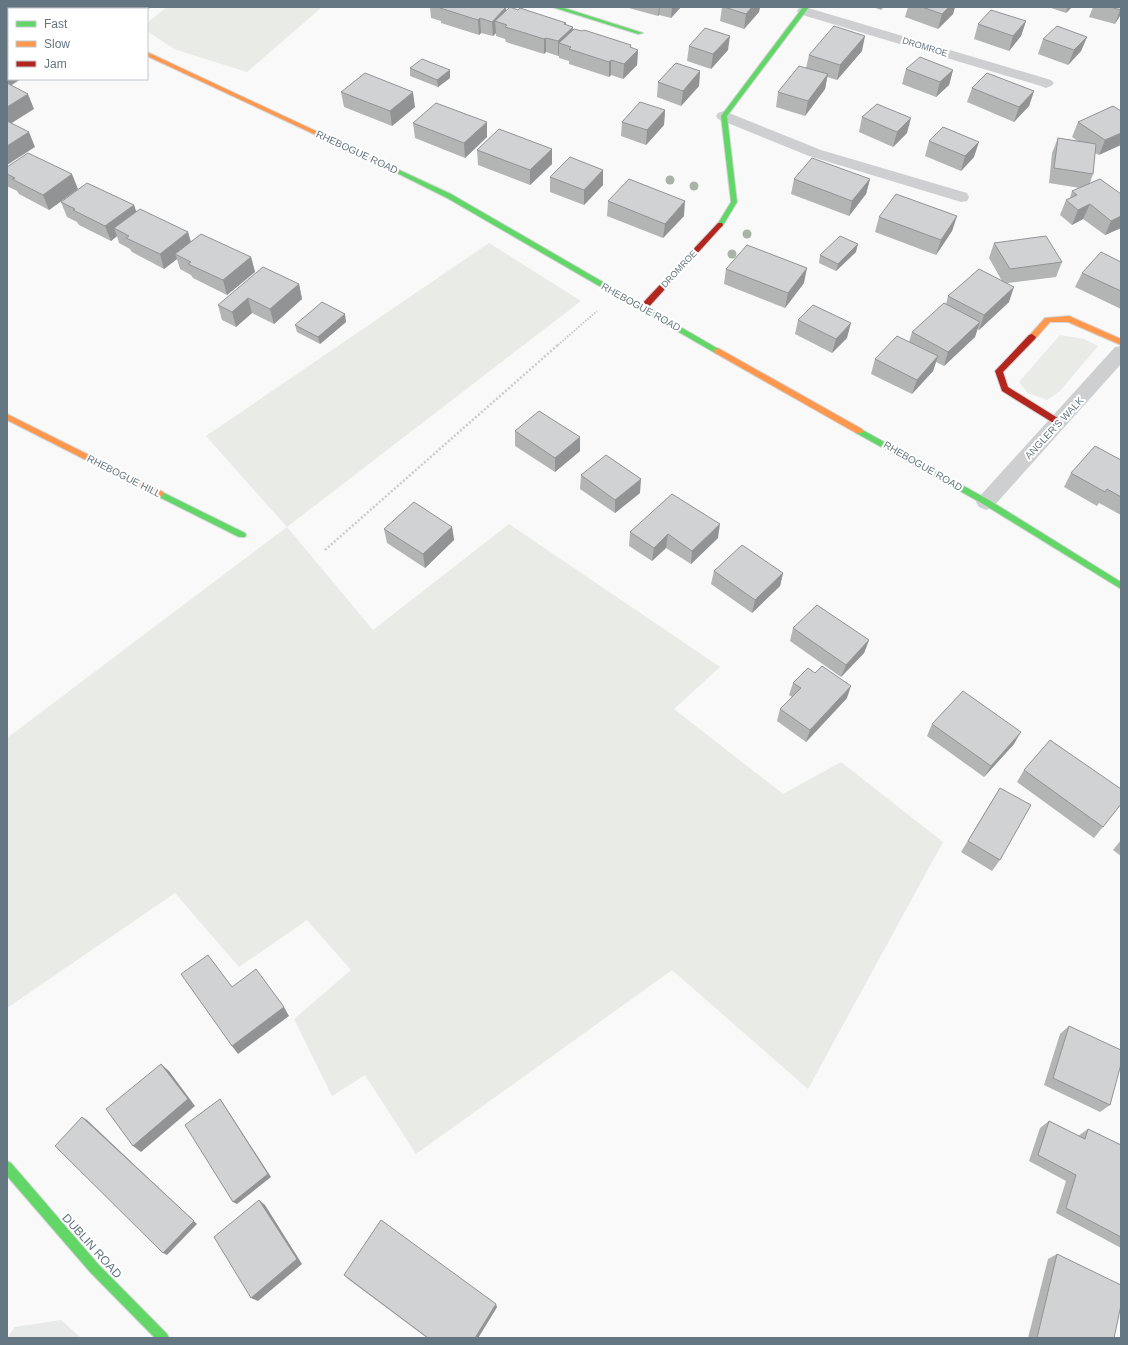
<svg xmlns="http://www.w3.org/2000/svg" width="1128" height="1345" font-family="Arial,sans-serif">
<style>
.built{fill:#e8e9e9}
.green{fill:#e8ebe6}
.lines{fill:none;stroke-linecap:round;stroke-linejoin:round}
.fast-casing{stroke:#d5d6d7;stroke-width:2}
.slow-casing{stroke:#d5d6d7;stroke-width:2}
.jam-casing{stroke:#d5d6d7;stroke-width:2}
.path-far1{stroke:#cbcccd;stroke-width:2;stroke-dasharray:1.5 1.5;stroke-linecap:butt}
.path{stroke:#cbcccd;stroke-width:2.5;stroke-dasharray:2 2;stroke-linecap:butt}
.street{fill:#cecfd0;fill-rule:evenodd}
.fast{fill:#63d668;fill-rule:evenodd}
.slow{fill:#ff974d;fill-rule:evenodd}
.jam{fill:#b3261e;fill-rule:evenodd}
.tree{fill:#a9b3a7}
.wall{fill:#b3b5b5}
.shaded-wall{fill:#929394}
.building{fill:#d0d2d3;stroke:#929394}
.labels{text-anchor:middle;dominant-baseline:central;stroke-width:4;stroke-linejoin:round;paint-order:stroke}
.far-street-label{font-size:9px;fill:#657683;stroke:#fff}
.street-label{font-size:10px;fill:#657683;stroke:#fff}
.near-street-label{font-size:12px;fill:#657683;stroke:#fff}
</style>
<rect width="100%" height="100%" fill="#f9f9f9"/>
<path class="built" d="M61 1320 81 1338H7L15 1327Z"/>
<g class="green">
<path d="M167 7H322L247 72 174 49 147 31V23Z"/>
<path d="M489 243 581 301 287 527 373 630 509 524 720 667 674 709 783 794 841 762 943 842 808 1089 672 970 416 1154 365 1075 332 1096 294 1019 351 970 307 920 239 967 175 893 7 1008V738L287 527 206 436Z"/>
<path d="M1060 335 1084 339 1098 346 1060 391 1047 400 1028 393 1019 382Z"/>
</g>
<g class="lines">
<g class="fast-casing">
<g id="fast">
<path d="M552 7H561L643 33 638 34Z"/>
<path d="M803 7H809L727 116 737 202 722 227H718L717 225 731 202 721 116Z"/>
<path d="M397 169 451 194 722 351 718 354 715 353 447 198 395 172 394 171Z"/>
<path d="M859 428 989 500 1121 582V589L983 504 856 433 855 431Z"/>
<path d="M160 491 245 533 246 535 245 537H239L157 496 156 494Z"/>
<path d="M7 1161 11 1163 98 1264 167 1334 169 1338H155L90 1272 7 1176Z"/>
</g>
</g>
<g class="slow-casing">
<g id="slow">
<path d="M147 52 399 170 400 171 397 173 395 172 147 56Z"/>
<path d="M1069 316 1121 339V345L1068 322H1050L1035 339 1032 340 1028 337 1045 318Z"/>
<path d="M718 348 862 429 863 431 862 433H856L715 353 714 351Z"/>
<path d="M7 414 163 492 164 494 160 497 157 496 7 420Z"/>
</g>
</g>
<g class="jam-casing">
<g id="jam">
<path d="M718 223H722L723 225 646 310H640V306Z"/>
<path d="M1032 334 1036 337 1035 339 1003 372 1008 387 1061 420 1062 422 1061 424H1055L1002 391 995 371 1029 335Z"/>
</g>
</g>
<path class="path-far1" d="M558 345 597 311"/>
<path class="path" d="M325 550 559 344"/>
<g class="street">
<path d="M27 7H45L46 9H28Z"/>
<path d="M135 7H151L147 11V9H134Z"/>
<path d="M805 7 1051 80 1054 83 1051 86 1046 88 1041 86 799 14 797 11 799 8Z"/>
<rect x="7" y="19" width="2" height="10"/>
<path d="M724 111 821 150 967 193 969 197 967 201 961 202 809 156 718 119 716 116 718 113Z"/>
<path d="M1121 346V364L993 507 986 510 979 507 976 502 979 497 1115 347Z"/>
</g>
<use href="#fast" class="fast"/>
<use href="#slow" class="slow"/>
<use href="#jam" class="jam"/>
</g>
<g class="tree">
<circle cx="670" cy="180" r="4.5"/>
<circle cx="694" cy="186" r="4.5"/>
<circle cx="747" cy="234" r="4.5"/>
<circle cx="732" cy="254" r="4.5"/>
</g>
<g class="wall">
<path d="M430 7H506V11L518 10 566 23V25L572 30 638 50 637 65 623 79 611 75 609 77 569 64V61L559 58V55L558 56 546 52 544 54 506 42 505 39 496 36V33L493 36 481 33 479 35 441 23V21L431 18Z"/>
<path d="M625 7H681L671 18 659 15 658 16Z"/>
<path d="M722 7H760L759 12 744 29 720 21Z"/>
<path d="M873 7H884L881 10Z"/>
<path d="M908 7H955L953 14 938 29 905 17Z"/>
<path d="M1048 7H1072L1066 13Z"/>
<path d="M1093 7H1121V14L1115 24 1089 17Z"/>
<path d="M1026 21 1021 36 1009 51 974 39 978 24Z"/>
<path d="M1087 37 1081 51 1068 65 1038 54 1043 39Z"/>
<path d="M689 46 728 50 711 69 687 61Z"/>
<path d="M862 51 837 80 827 77 825 89 805 116 776 107 778 92 806 68 809 55Z"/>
<path d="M410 68 450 70V78L438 87 410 76Z"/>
<path d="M906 69 953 70 949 85 936 97 902 84Z"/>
<path d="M700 71 699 86 681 106 657 97 658 82Z"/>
<path d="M972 88 1034 91 1029 106 1014 122 967 102Z"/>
<path d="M341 92 415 107 392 126 344 107Z"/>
<path d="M665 110 664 125 646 145 621 136 622 122Z"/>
<path d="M1121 111 1099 155 1095 153 1093 174 1090 183 1121 194V228L1105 235 1083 219 1072 225 1060 215 1066 200 1070 198 1072 191 1080 188 1049 183 1052 153 1058 138 1078 141 1072 137 1078 122Z"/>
<path d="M862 117 907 133 893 147 859 132Z"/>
<path d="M413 123 487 137 465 158 415 138Z"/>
<path d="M929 141 974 157 961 171 925 156Z"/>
<path d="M552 149V164L530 185 478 165 477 150Z"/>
<path d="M7 167 78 189 49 210 19 194 17 191 7 186Z"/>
<path d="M550 177 603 185 584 205 550 192Z"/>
<path d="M794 179H870L866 194 849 216 791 194Z"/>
<path d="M608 201 684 216 663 238 607 216Z"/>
<path d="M61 202 134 205 136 212 188 232 191 242 251 257 255 272 227 295 193 278 191 275 180 269 177 259 164 269 132 252 130 249 119 243 117 236 111 241 79 225 77 222 67 217Z"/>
<path d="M957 216 952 231 936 255 875 232 879 217Z"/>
<path d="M994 243 1062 262 1056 277 1008 283 1009 302 979 330 977 329 975 337 944 366 936 362 933 371 912 394 871 374 875 359 909 342 912 332 946 304 948 296 1002 281 989 258Z"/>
<path d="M856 252 836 271 819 263 820 255Z"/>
<path d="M1121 262V309L1075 287 1082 273Z"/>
<path d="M726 269 804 283 785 308 724 284Z"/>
<path d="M299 284 302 299 274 324 252 313 236 327 222 320 218 305Z"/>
<path d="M798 320 847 338 832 353 795 334Z"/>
<path d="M346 322 320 344 297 332 295 325Z"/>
<path d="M515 431 580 451 555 472 515 446Z"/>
<path d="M1121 460V515L1099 503 1097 506 1064 487 1071 473Z"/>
<path d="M581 475 640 493 615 513 580 489Z"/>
<path d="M452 527 454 540 425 568 387 543 384 529Z"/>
<path d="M630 532 718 538 691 564 666 548 652 561 629 546Z"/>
<path d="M714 571 783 573 780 586 752 613 711 584Z"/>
<path d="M793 628 869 640 864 653 841 677 790 641Z"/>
<path d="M793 683 847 698 806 742 777 721 780 709 792 697 789 695Z"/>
<path d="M932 724 1014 744 984 777 927 736Z"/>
<path d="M1024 770 1121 804 1094 838 1017 782Z"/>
<path d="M993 799 1000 860 992 871 961 852Z"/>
<path d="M1121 840V856L1113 850Z"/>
<path d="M1069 1026 1110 1105 1100 1112 1044 1085 1060 1034Z"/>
<path d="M1049 1121 1078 1136 1088 1129 1121 1145V1248L1056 1213 1066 1181 1029 1161 1040 1128Z"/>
<path d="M1057 1254 1114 1338H1028L1048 1259Z"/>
<path d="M344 1275 497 1307 478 1338H427L348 1279Z"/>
</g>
<g class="shaded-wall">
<path d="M506 7 507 22 495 21 496 33 493 36 492 22Z"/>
<path d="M659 7H660L659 15 658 16Z"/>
<path d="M672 7H681L671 18Z"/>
<path d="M752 7H760L759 12 744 29 746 14Z"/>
<path d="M949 7H955L953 14 938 29 942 14Z"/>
<path d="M1068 7H1072L1066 13Z"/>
<path d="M1121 8V14L1115 24 1120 10Z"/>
<path d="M480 18 481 33 479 35 478 20Z"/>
<path d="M1026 21 1021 36 1009 51 1013 36Z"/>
<path d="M566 23V33L573 27 572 42 559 43V55L558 56V41L564 24Z"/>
<path d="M730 36 728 50 711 69 713 54Z"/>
<path d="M865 36 862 51 837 80 840 65Z"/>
<path d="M1087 37 1081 51 1068 65 1074 50Z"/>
<path d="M546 38V52L544 54V39Z"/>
<path d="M631 45V57L638 50 637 65 623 79 624 64 630 47Z"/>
<path d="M611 60V75L609 77V62Z"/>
<path d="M9 68V79H21L7 88V69Z"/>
<path d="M450 70V78L438 87 437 80Z"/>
<path d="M953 70 949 85 936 97 940 82Z"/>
<path d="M700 71 699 86 681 106 683 91Z"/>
<path d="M828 74 825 89 805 116 808 101Z"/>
<path d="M1034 91 1029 106 1014 122 1019 107Z"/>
<path d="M413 92 415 107 392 126 390 111Z"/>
<path d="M28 94 34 109 7 126V107Z"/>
<path d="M665 110 664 125 646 145 647 130Z"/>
<path d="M911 118 907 133 893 147 897 132Z"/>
<path d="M487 122V137L465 158 464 143Z"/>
<path d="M29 132 35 147 7 165V146Z"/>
<path d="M1121 133V145L1099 155 1105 140Z"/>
<path d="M979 142 974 157 961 171 965 156Z"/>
<path d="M552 149V164L530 185V170Z"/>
<path d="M603 170V185L584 205V190Z"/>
<path d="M72 174 78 189 49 210 43 195Z"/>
<path d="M870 179 866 194 849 216 852 201Z"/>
<path d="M685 201 684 216 663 238 665 224Z"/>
<path d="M1090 204 1083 219 1072 225 1078 210Z"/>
<path d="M134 205 139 220 114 228 117 236 111 241 105 226Z"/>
<path d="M957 216 952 231 936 255 941 240Z"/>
<path d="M1121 216V228L1105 235 1111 221Z"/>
<path d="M188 232 192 247 175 254 177 259 164 269 160 254Z"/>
<path d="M858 244 856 252 836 271 838 264Z"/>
<path d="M251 257 255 272 227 295 223 280Z"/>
<path d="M807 268 804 283 785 308 788 293Z"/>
<path d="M299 284 302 299 274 324 270 309Z"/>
<path d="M1014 287 1009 302 979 330 984 315Z"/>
<path d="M248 298 252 313 236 327 232 312Z"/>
<path d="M345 314 346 322 320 344 318 337Z"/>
<path d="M980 322 975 337 944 366 948 352Z"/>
<path d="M851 323 847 338 832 353 836 339Z"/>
<path d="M938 356 933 371 912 394 917 380Z"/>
<path d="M580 437V451L555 472V458Z"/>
<path d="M641 479 640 493 615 513V500Z"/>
<path d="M720 524 718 538 691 564 692 551Z"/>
<path d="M452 527 454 540 425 568 423 554Z"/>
<path d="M668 534 666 548 652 561 654 548Z"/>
<path d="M783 573 780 586 752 613 755 600Z"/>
<path d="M869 640 864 653 841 677 846 665Z"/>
<path d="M851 686 847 698 806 742 810 730Z"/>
<path d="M1021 732 1014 744 984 777 991 766Z"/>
<path d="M284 1007 289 1016 238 1054 232 1046Z"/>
<path d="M161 1064 169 1071 195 1106 141 1152 133 1146Z"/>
<path d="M220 1099 223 1103 271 1177 237 1204 233 1202Z"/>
<path d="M82 1117 87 1120 197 1224 167 1255 163 1253Z"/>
<path d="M259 1200 265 1205 302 1264 258 1301 251 1298Z"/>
<path d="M496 1304 497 1307 478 1338H475Z"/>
</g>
<g class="building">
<path d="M441 7H506L492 22 480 18 478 20 440 8Z"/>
<path d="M510 7 518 10 520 8 566 23 564 24 573 27 558 41 546 38 544 39 525 33 505 27 507 25 495 21Z"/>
<path d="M724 7H752L746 14Z"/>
<path d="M922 7H949L942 14Z"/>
<path d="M1111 7H1121V8L1120 10Z"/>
<path d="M991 10 1026 21 1013 36 978 24Z"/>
<path d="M834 26 865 36 840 65 809 55Z"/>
<path d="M1057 26 1087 37 1074 50 1043 39Z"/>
<path d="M705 28 730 36 713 54 689 46Z"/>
<path d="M574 29 582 31 584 30 631 45 630 47 638 50 624 64 611 60 609 62 569 49 571 47 559 43Z"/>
<path d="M7 47 9 48V68L7 69Z"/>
<path d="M920 57 953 70 940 82 906 69Z"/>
<path d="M422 59 450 70 437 80 410 68Z"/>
<path d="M676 63 700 71 683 91 658 82Z"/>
<path d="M799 66 828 74 808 101 778 92Z"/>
<path d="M365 73 413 92 390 111 341 92Z"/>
<path d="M987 73 1034 91 1019 107 972 88Z"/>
<path d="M7 83 28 94 7 107Z"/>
<path d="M640 102 665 110 647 130 622 122Z"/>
<path d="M436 103 487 122 464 143 413 123Z"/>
<path d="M877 104 911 118 897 132 862 117Z"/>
<path d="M1113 106 1121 111V133L1105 140 1078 122Z"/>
<path d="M7 121 29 132 7 146Z"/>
<path d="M943 127 979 142 965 156 929 141Z"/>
<path d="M499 129 552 149 530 170 477 150Z"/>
<path d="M1058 138 1096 144 1093 174 1054 168Z"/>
<path d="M28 153 72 174 43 195 12 179 15 178 7 174V167Z"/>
<path d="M570 157 603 170 584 190 550 177Z"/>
<path d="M812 158 870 179 852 201 794 179Z"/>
<path d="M629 179 685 201 665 224 608 201Z"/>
<path d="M1100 179 1121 194V216L1111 221 1090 204 1078 210 1066 200 1077 195 1072 191Z"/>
<path d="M87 183 134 205 105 226 73 210 75 209 61 202Z"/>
<path d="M896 194 957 216 941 240 879 217Z"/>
<path d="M140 209 188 232 160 254 126 238 129 236 114 228Z"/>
<path d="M201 234 251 257 223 280 188 264 191 262 175 254Z"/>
<path d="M840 236 858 244 838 264 820 255Z"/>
<path d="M1046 236 1062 262 1010 269 994 243Z"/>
<path d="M747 245 807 268 788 293 726 269Z"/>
<path d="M1101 252 1121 262V291L1082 273Z"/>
<path d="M263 267 299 284 270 309 248 298 232 312 218 305Z"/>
<path d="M979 269 1014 287 984 315 948 296Z"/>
<path d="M322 302 345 314 318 337 295 325Z"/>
<path d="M944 303 980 322 948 352 912 332Z"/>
<path d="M813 305 851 323 836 339 798 320Z"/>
<path d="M897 336 938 356 917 380 875 359Z"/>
<path d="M539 411 580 437 555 458 515 431Z"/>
<path d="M1095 446 1121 460V497L1107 489 1105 492 1071 473Z"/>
<path d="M606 455 641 479 615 500 581 475Z"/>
<path d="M672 494 720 524 692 551 668 534 654 548 630 532Z"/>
<path d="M414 502 452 527 423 554 384 529Z"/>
<path d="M742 545 783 573 755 600 714 571Z"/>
<path d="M817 605 869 640 846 665 793 628Z"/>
<path d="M822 666 851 686 810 730 780 709 801 688 793 683 808 668 815 673Z"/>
<path d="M963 691 1021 732 991 766 932 724Z"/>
<path d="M1050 740 1121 789V804L1103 827 1024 770Z"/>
<path d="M1000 788 1031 805 1000 860 968 841Z"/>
<path d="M208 955 232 987 256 969 284 1007 232 1046 181 974Z"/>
<path d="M1069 1026 1121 1050V1064L1110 1105 1053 1078Z"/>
<path d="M161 1064 188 1099 133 1146 106 1109Z"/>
<path d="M220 1099 268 1174 233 1202 185 1125Z"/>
<path d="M82 1117 194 1221 163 1253 55 1146Z"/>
<path d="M1049 1121 1085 1139 1088 1129 1121 1145V1237L1066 1208 1076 1175 1038 1155Z"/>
<path d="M259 1200 297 1259 251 1298 214 1237Z"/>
<path d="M381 1220 496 1304 475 1338H428L344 1275Z"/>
<path d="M1057 1254 1121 1285V1305L1114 1338H1037Z"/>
</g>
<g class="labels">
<g class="far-street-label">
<text transform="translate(925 47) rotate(17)">DROMROE</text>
<text transform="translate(679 269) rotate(-47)">DROMROE</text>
</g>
<g class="street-label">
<text transform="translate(357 152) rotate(25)">RHEBOGUE ROAD</text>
<text transform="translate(641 307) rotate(29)">RHEBOGUE ROAD</text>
<text transform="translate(1054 428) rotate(-47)">ANGLER'S WALK</text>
<text transform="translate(923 466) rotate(30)">RHEBOGUE ROAD</text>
<text transform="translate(124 476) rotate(27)">RHEBOGUE HILL</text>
</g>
<g class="near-street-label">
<text transform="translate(92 1246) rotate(48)">DUBLIN ROAD</text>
</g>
</g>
<rect width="1128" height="1345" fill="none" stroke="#657683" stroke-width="16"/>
<rect x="8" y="8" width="140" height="72" fill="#ffffff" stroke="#c1c8cd"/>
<rect x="16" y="21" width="20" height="6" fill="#63d668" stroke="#c1c8cd"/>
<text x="44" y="28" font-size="12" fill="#657683">Fast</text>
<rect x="16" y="41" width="20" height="6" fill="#ff974d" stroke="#c1c8cd"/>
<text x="44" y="48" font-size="12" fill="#657683">Slow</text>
<rect x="16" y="61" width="20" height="6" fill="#b3261e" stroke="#c1c8cd"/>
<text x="44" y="68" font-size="12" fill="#657683">Jam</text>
</svg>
